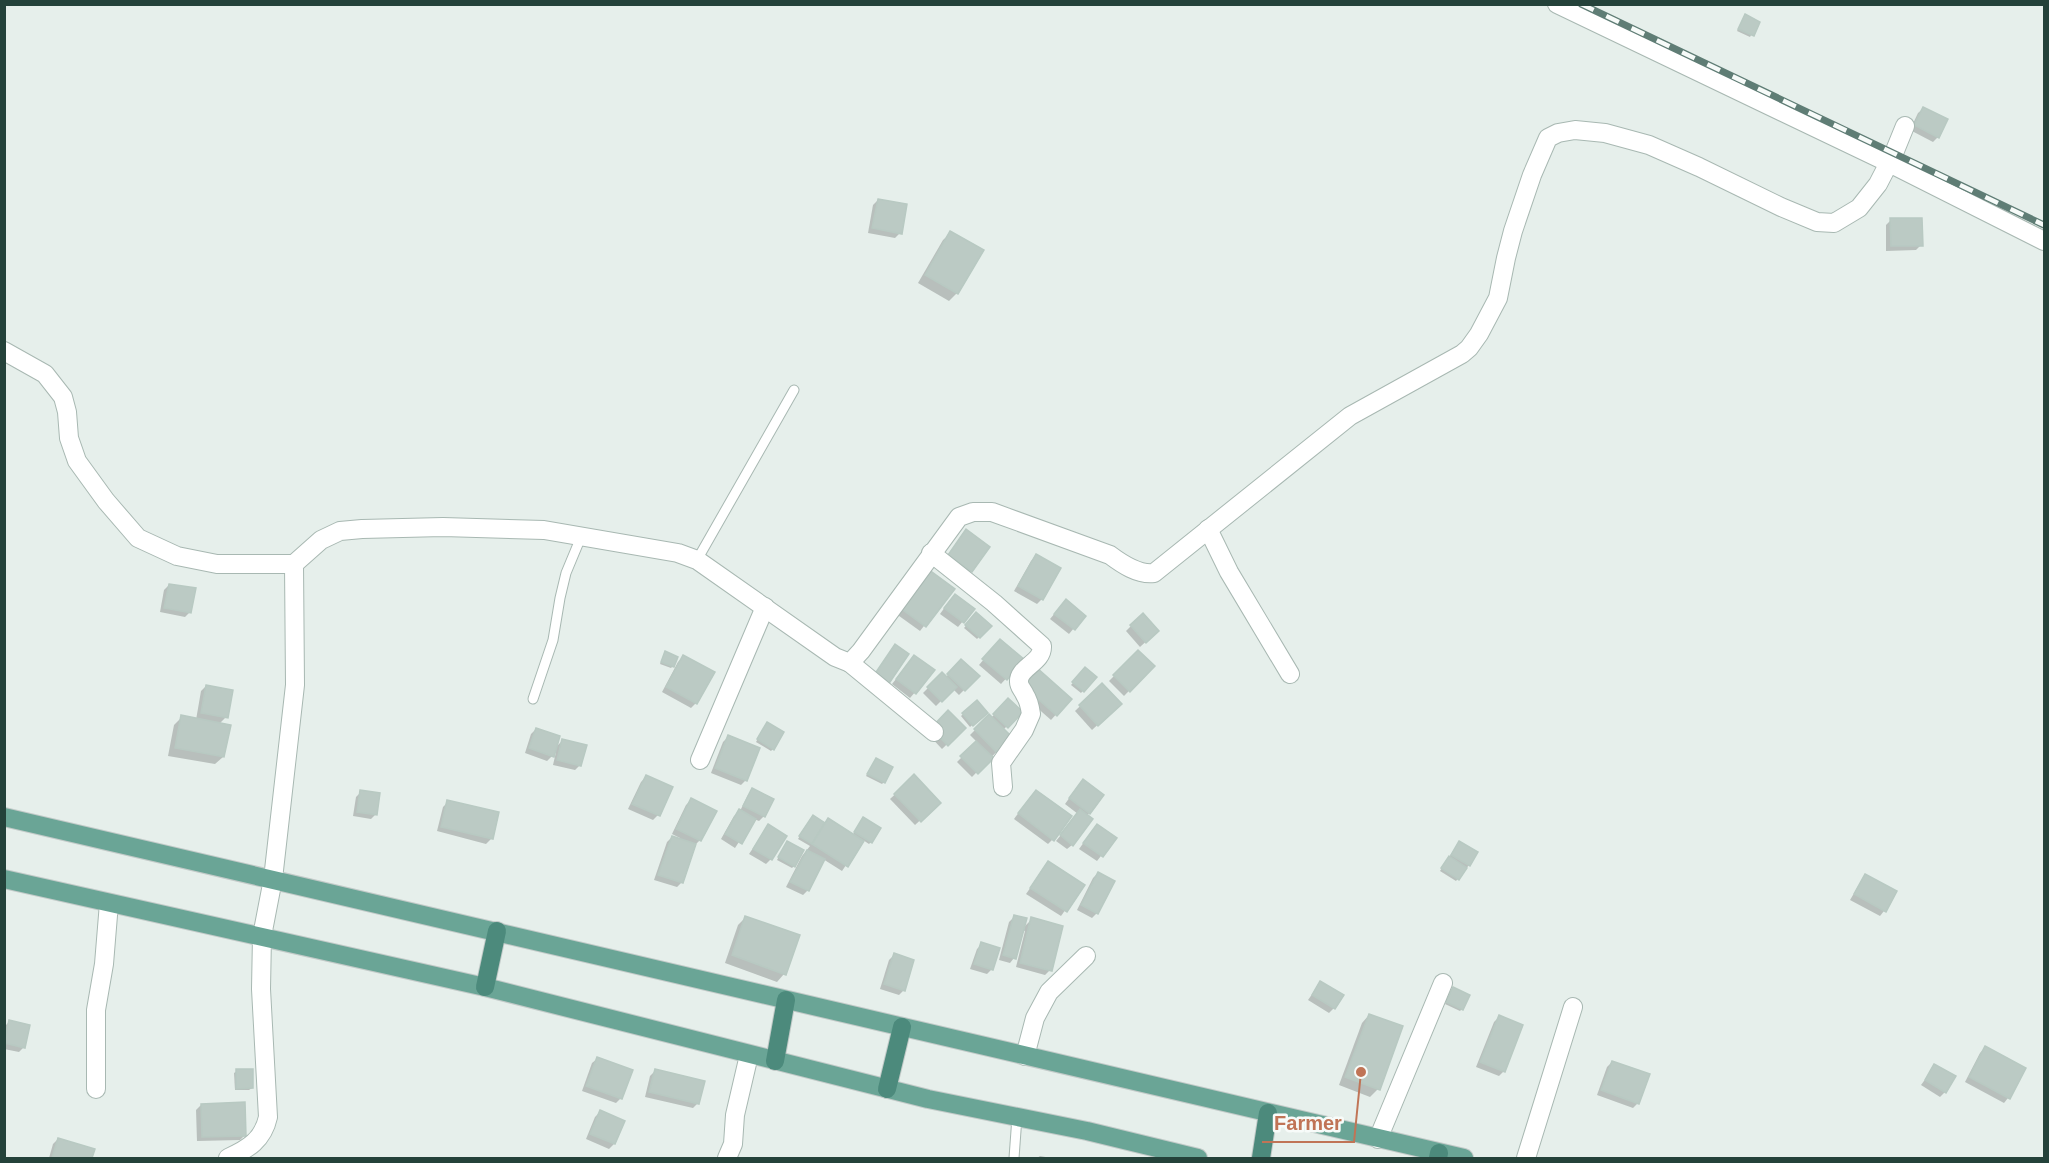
<svg xmlns="http://www.w3.org/2000/svg" width="2049" height="1163" font-family="Helvetica,sans-serif">
<style>
.shadow{fill:#0003}
.building{fill:#bbcac4;stroke:#b8c9c2;stroke-width:1.5}
.lines{fill:none;stroke-linecap:round;stroke-linejoin:round}
.service-casing{stroke:#a8b8b2;stroke-width:11}
.minor-casing{stroke:#a8b8b2;stroke-width:20}
.primary-casing{stroke:#c2cac8;stroke-width:20}
.trunk-casing{stroke:#c2cac8;stroke-width:20}
.service{stroke:#fff;stroke-width:9}
.minor{stroke:#fff;stroke-width:18}
.primary{stroke:#6aa596;stroke-width:18}
.trunk{stroke:#4c8a7c;stroke-width:18}
.rail-casing{stroke:#5f7d75;stroke-width:7}
.rail{stroke:#f7fbf9;stroke-width:4.5;stroke-dasharray:14;stroke-linecap:butt}
.leader{fill:none;stroke:#c07456;stroke-width:2}
.callout-dot{fill:#c07456;stroke:#f7fbf9;stroke-width:2}
.callout-label{font-size:20px;text-anchor:middle;font-weight:bold;fill:#c07456;stroke:#f7fbf9;stroke-width:5;stroke-linejoin:round;paint-order:stroke}
</style>
<rect width="100%" height="100%" fill="#e6efeb"/>
<g class="shadow">
<path d="M1745 16 1758 22 1750 37 1737 31Z"/>
<path d="M1923 109 1938 137 1933 142 1910 130 1918 113Z"/>
<path d="M878 200 900 233 895 238 868 233 873 205Z"/>
<path d="M1891 220 1921 245 1916 250 1886 251V225Z"/>
<path d="M951 233 957 293 949 301 918 283 943 240Z"/>
<path d="M966 531 971 571 966 576 944 560Z"/>
<path d="M1036 556 1042 599 1037 604 1014 591 1031 561Z"/>
<path d="M923 576 953 589 920 631 895 613Z"/>
<path d="M169 585 190 612 185 617 160 612 164 590Z"/>
<path d="M950 600 973 609 958 627 940 614Z"/>
<path d="M1061 606 1084 616 1069 634 1050 619Z"/>
<path d="M976 614 989 626 977 639 964 628Z"/>
<path d="M1131 626 1152 636 1140 647 1126 631Z"/>
<path d="M995 646 1022 661 1001 684 979 665Z"/>
<path d="M1138 652 1153 666 1124 696 1109 681Z"/>
<path d="M664 655 673 666 671 668 660 664Z"/>
<path d="M683 657 696 703 691 708 662 692 678 662Z"/>
<path d="M961 661 978 676 959 695 953 689 936 706 923 693 942 674 945 678Z"/>
<path d="M910 662 933 671 910 698 892 684Z"/>
<path d="M1085 669 1095 677 1081 693 1071 685Z"/>
<path d="M1102 685 1120 704 1092 730 1075 711Z"/>
<path d="M206 686 226 717 219 724 223 757 215 764 168 756 174 725 182 717 196 720 201 691Z"/>
<path d="M1017 690 1070 699 1051 720Z"/>
<path d="M1008 700 1021 712 1003 730 1010 738 972 777 957 762 977 742 970 735 989 716 991 718Z"/>
<path d="M977 702 986 713 970 727 961 716Z"/>
<path d="M765 726 773 749 771 751 756 742Z"/>
<path d="M964 728 942 749 927 733Z"/>
<path d="M536 729 555 748 563 740 580 765 575 770 553 765 556 752 547 761 525 753 531 734Z"/>
<path d="M728 737 746 780 741 785 711 773 723 742Z"/>
<path d="M875 762 884 782 882 784 866 776Z"/>
<path d="M646 777 658 815 653 820 628 809 641 782Z"/>
<path d="M914 777 939 803 915 825 890 799Z"/>
<path d="M1078 786 1089 813 1072 845 1067 849 1056 841 1078 814 1065 804Z"/>
<path d="M753 790 764 816 759 821 754 819 735 848 721 839 734 816 740 811 748 795Z"/>
<path d="M361 792 376 814 371 819 353 816 356 797Z"/>
<path d="M1031 796 1052 840 1048 844 1014 819Z"/>
<path d="M691 800 700 840 695 845 682 882 677 887 654 880 667 842 672 837 679 840 680 838 672 834 686 805Z"/>
<path d="M448 802 491 839 486 844 437 831 443 807Z"/>
<path d="M811 819 852 836 861 821 871 842 869 844 863 840 842 871 823 859 808 890 803 895 786 887 802 856 810 846 798 839Z"/>
<path d="M768 826 771 859 766 864 749 854Z"/>
<path d="M1093 830 1115 838 1097 861 1079 849Z"/>
<path d="M785 845 794 866 792 868 777 860Z"/>
<path d="M1457 845 1469 865 1456 881 1440 871Z"/>
<path d="M1048 863 1083 885 1061 916 1026 894Z"/>
<path d="M1098 873 1097 913 1092 918 1077 910 1093 878Z"/>
<path d="M1865 875 1884 911 1880 916 1850 900Z"/>
<path d="M746 917 784 974 777 982 725 963 738 925Z"/>
<path d="M1014 917 1023 928 1032 919 1050 970 1045 975 1016 967 1025 931 1022 930 1014 958 1010 963 999 960 1009 922Z"/>
<path d="M982 944 992 969 987 974 970 969 977 949Z"/>
<path d="M894 955 904 990 899 995 880 989 889 960Z"/>
<path d="M1320 983 1334 1008 1329 1013 1308 1000Z"/>
<path d="M1452 991 1462 1009 1460 1011 1445 1004Z"/>
<path d="M1369 1015 1378 1089 1370 1097 1339 1085 1362 1023Z"/>
<path d="M1499 1017 1504 1071 1499 1076 1476 1067 1494 1022Z"/>
<path d="M9 1022 24 1047 19 1052 4 1049V1027Z"/>
<path d="M1985 1048 2008 1098 2004 1103 1965 1082 1980 1053Z"/>
<path d="M597 1059 621 1098 616 1103 582 1091 592 1063Z"/>
<path d="M1612 1062 1638 1103 1633 1108 1597 1095 1607 1067Z"/>
<path d="M1935 1066 1945 1092 1940 1097 1921 1085Z"/>
<path d="M237 1071 252 1088 249 1090H235L234 1073Z"/>
<path d="M655 1071 698 1103 693 1108 645 1097 650 1076Z"/>
<path d="M201 1105 245 1135 240 1140 197 1141 196 1110Z"/>
<path d="M600 1112 623 1122 614 1144 609 1149 586 1139 595 1117Z"/>
<path d="M58 1139 93 1150 90 1158H49L53 1144Z"/>
<path d="M1040 1156 1051 1158H1037Z"/>
</g>
<g class="building">
<path d="M1745 14 1760 22 1754 36 1738 29Z"/>
<path d="M1923 107 1948 119 1939 138 1914 125Z"/>
<path d="M878 199 907 204 902 234 872 228Z"/>
<path d="M1890 218H1922L1923 246H1891Z"/>
<path d="M950 231 984 250 958 294 925 275Z"/>
<path d="M966 529 990 547 972 572 948 555Z"/>
<path d="M1036 554 1061 568 1043 600 1018 586Z"/>
<path d="M928 569 955 589 926 627 899 607Z"/>
<path d="M169 584 196 588 191 613 164 608Z"/>
<path d="M955 594 975 609 964 623 944 608Z"/>
<path d="M1066 599 1086 616 1075 630 1054 614Z"/>
<path d="M976 612 992 626 980 638 965 625Z"/>
<path d="M1143 613 1159 631 1146 643 1130 625Z"/>
<path d="M1000 639 1025 660 1007 680 982 659Z"/>
<path d="M895 644 909 654 886 688 872 678Z"/>
<path d="M1138 650 1155 666 1130 692 1113 675Z"/>
<path d="M665 651 678 657 674 667 661 662Z"/>
<path d="M683 655 715 672 697 704 666 687Z"/>
<path d="M914 655 935 670 916 694 896 679Z"/>
<path d="M961 659 980 676 965 691 947 674Z"/>
<path d="M1036 667 1072 699 1057 716 1021 684Z"/>
<path d="M1085 667 1097 677 1084 692 1072 682Z"/>
<path d="M942 672 957 687 942 702 927 687Z"/>
<path d="M1102 683 1122 704 1098 726 1079 705Z"/>
<path d="M206 685 233 690 228 718 201 713Z"/>
<path d="M1008 698 1023 712 1008 728 993 714Z"/>
<path d="M977 700 988 713 973 726 962 713Z"/>
<path d="M948 710 966 728 948 746 931 728Z"/>
<path d="M989 714 1013 738 997 753 974 729Z"/>
<path d="M181 715 231 725 224 757 175 748Z"/>
<path d="M767 722 784 732 774 750 757 739Z"/>
<path d="M536 728 560 736 554 757 529 748Z"/>
<path d="M728 735 760 748 747 781 715 768Z"/>
<path d="M562 739 587 745 581 766 557 760Z"/>
<path d="M976 741 994 758 978 774 960 756Z"/>
<path d="M876 758 893 767 885 783 867 774Z"/>
<path d="M914 774 941 803 921 822 894 794Z"/>
<path d="M646 775 673 787 660 816 632 804Z"/>
<path d="M1083 779 1104 795 1090 814 1069 798Z"/>
<path d="M752 788 774 799 765 817 743 806Z"/>
<path d="M360 790 380 793 377 815 357 812Z"/>
<path d="M1036 790 1072 816 1054 841 1018 813Z"/>
<path d="M691 798 717 811 701 841 676 829Z"/>
<path d="M447 800 499 812 493 839 441 827Z"/>
<path d="M739 809 756 819 742 844 725 834Z"/>
<path d="M1080 809 1093 819 1073 846 1060 835Z"/>
<path d="M813 815 825 823 812 844 799 836Z"/>
<path d="M863 817 881 828 872 843 854 832Z"/>
<path d="M828 818 864 841 848 867 812 844Z"/>
<path d="M768 824 787 836 772 860 753 849Z"/>
<path d="M1097 824 1117 838 1103 857 1083 843Z"/>
<path d="M672 836 696 844 683 883 658 875Z"/>
<path d="M787 841 804 850 795 867 778 857Z"/>
<path d="M1459 841 1478 852 1470 866 1451 855Z"/>
<path d="M807 850 825 859 809 891 790 882Z"/>
<path d="M1449 856 1467 868 1459 880 1441 868Z"/>
<path d="M1048 861 1085 885 1067 912 1030 888Z"/>
<path d="M1098 872 1115 881 1098 914 1081 905Z"/>
<path d="M1865 874 1897 891 1886 912 1854 894Z"/>
<path d="M1014 915 1027 918 1016 959 1003 955Z"/>
<path d="M745 916 800 935 786 975 732 955Z"/>
<path d="M1031 917 1063 926 1052 971 1020 963Z"/>
<path d="M981 942 1000 948 993 970 974 964Z"/>
<path d="M894 953 914 960 905 991 884 984Z"/>
<path d="M1320 981 1344 995 1335 1009 1312 995Z"/>
<path d="M1453 987 1470 995 1463 1010 1446 1002Z"/>
<path d="M1369 1014 1403 1026 1380 1090 1345 1077Z"/>
<path d="M1499 1015 1523 1025 1505 1072 1480 1062Z"/>
<path d="M9 1020 30 1025 25 1048 4 1043Z"/>
<path d="M1985 1046 2026 1068 2010 1099 1969 1077Z"/>
<path d="M597 1057 633 1070 622 1099 586 1086Z"/>
<path d="M1612 1061 1650 1074 1639 1104 1601 1090Z"/>
<path d="M1934 1064 1956 1076 1946 1093 1925 1080Z"/>
<path d="M236 1069H253V1088L236 1089Z"/>
<path d="M655 1069 705 1081 699 1104 649 1092Z"/>
<path d="M245 1102 246 1136 202 1137 201 1104Z"/>
<path d="M600 1110 625 1121 615 1144 590 1134Z"/>
<path d="M58 1138 95 1149 92 1158H52Z"/>
</g>
<g class="lines">
<g class="service-casing">
<g id="service">
<path d="M697 560 794 390"/>
<path d="M533 699 553 640 560 598 566 573 581 537"/>
<path d="M1014 1158 1017 1117"/>
</g>
</g>
<g class="minor-casing">
<g id="minor">
<path d="M1557 4 1889 163 2044 241"/>
<path d="M4 351 45 374 63 397 67 412 69 438 77 461 106 501 138 538 177 556 217 564H294"/>
<path d="M1208 529 1229 572 1290 674"/>
<path d="M931 553 994 603 1042 646C1043 663 1018 667 1019 682 1019 687 1023 690 1025 695 1029 701 1030 707 1031 714L1024 730 1001 763 1003 787"/>
<path d="M850 663 934 732"/>
<path d="M700 760 765 607"/>
<path d="M1025 1056 1035 1018 1049 992 1086 956"/>
<path d="M96 1089V1010L104 964 109 903"/>
<path d="M1378 1139 1443 983"/>
<path d="M228 1158C248 1149 263 1140 268 1117L261 989 262 936 273 879 295 685 294 564 321 540 340 531 362 529 443 527 544 530 678 553 697 560 835 657 850 663 861 651 959 517 973 512H992L1110 555C1122 564 1138 575 1154 573L1350 416 1462 354 1469 348 1479 334 1498 298 1506 258 1513 231 1532 175 1548 138 1558 133 1575 130 1605 133 1649 145 1699 167 1781 207 1817 222 1834 223 1859 208 1878 184 1894 153 1905 126"/>
<path d="M727 1158 733 1144 735 1115 749 1055"/>
<path d="M1526 1158 1573 1007"/>
</g>
</g>
<g class="primary-casing">
<g id="primary">
<path d="M4 817 1464 1158"/>
<path d="M4 879 485 987 928 1099 1087 1131 1198 1158"/>
</g>
</g>
<g class="trunk-casing">
<g id="trunk">
<path d="M485 987 497 931"/>
<path d="M775 1061 786 1000"/>
<path d="M887 1089 902 1027"/>
<path d="M1261 1158 1268 1113"/>
<path d="M1438 1158 1439 1153"/>
</g>
</g>
<use href="#service" class="service"/>
<use href="#minor" class="minor"/>
<use href="#primary" class="primary"/>
<use href="#trunk" class="trunk"/>
<g class="rail-casing">
<path id="rail" d="M1581 4 2044 225"/>
</g>
<use href="#rail" class="rail"/>
</g>
<path class="leader" d="M1361 1072L1354 1142H1262"/>
<circle class="callout-dot" cx="1361" cy="1072" r="6"/>
<g class="callout-label">
<text x="1308" y="1130">Farmer</text>
</g>
<rect width="2049" height="1163" fill="none" stroke="#24423a" stroke-width="12"/>
</svg>
